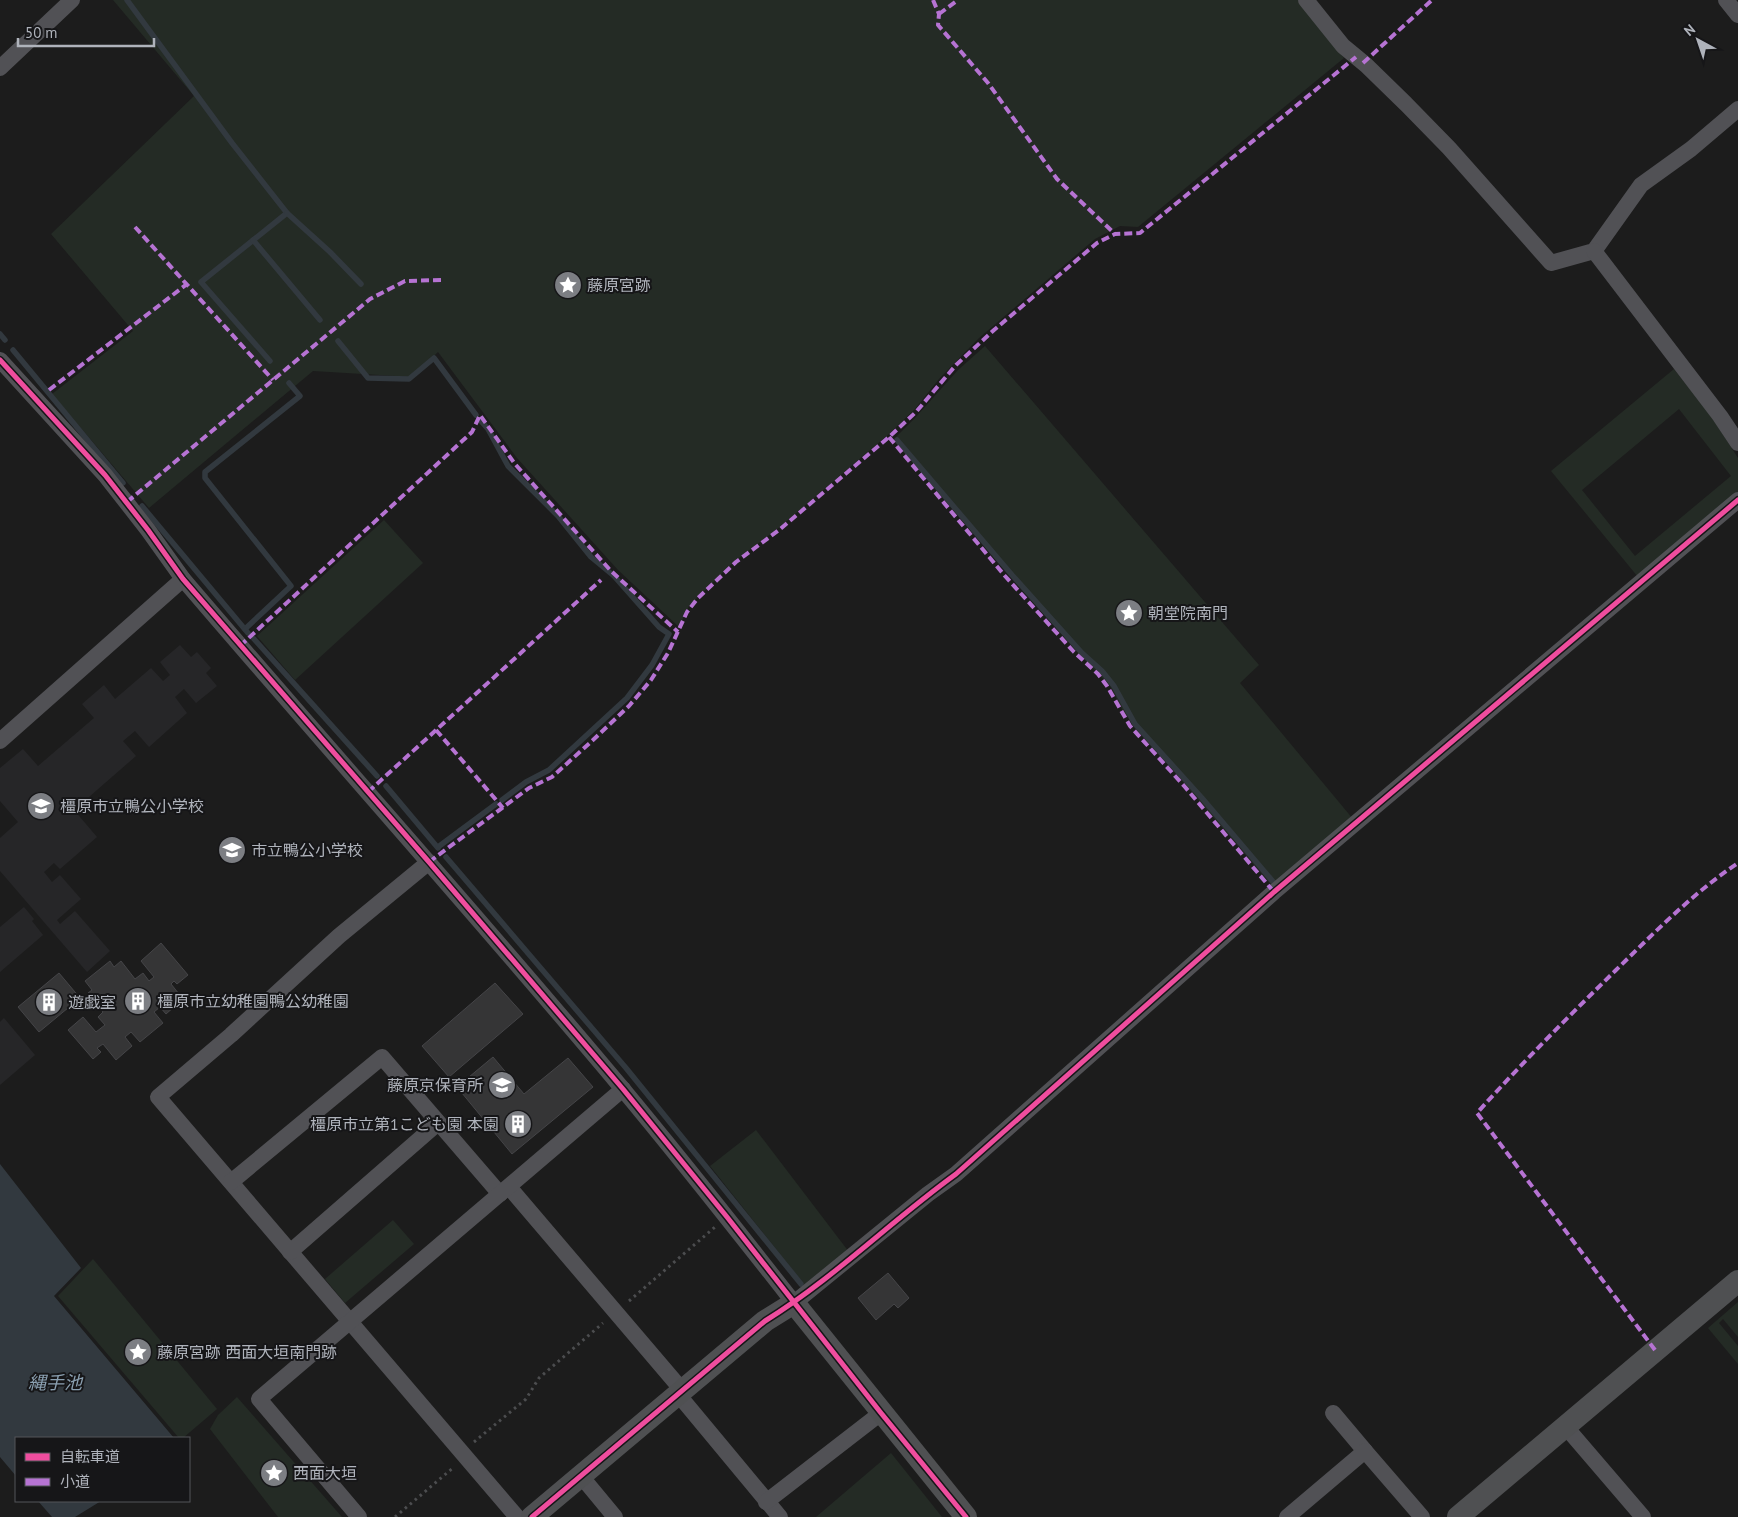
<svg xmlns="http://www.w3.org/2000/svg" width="1738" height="1517" font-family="'PT Sans','Noto Sans JP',sans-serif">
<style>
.built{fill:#262628}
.green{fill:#242b25;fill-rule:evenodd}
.water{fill:#32393f}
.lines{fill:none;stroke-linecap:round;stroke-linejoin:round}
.stream{stroke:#32393f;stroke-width:5.5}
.building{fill:#353536;stroke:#454548}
.path{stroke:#4c4d4f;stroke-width:3;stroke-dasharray:2.5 4;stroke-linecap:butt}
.street{stroke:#515155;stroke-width:16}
.secondary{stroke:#4f5052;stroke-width:22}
.quiet{stroke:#b673d3;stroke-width:4;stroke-dasharray:8 4;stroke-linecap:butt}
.cycleway-casing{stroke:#161618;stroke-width:8}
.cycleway{stroke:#ef4d9e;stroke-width:5}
.labels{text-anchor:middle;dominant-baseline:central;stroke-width:4;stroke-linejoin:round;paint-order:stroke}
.poi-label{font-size:16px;fill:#afb3bb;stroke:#161618;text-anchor:start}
.water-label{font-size:18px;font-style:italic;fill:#8ba0b1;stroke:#161618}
</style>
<rect width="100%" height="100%" fill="#1c1c1c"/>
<g class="built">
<path d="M180 645 191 657 197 652 211 668 206 673 217 686 196 703 184 689 175 697 187 713 149 747 135 731 123 741 136 756 74 810 97 837 60 869 54 863 44 872 52 882 60 875 81 899 57 920 60 924 75 911 110 951 87 972 0 871V838L18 822 0 801V768L23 749 38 766 94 718 82 704 104 685 115 699 151 668 163 681 170 675 160 662Z"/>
<path d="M24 907 34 919 32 921 43 935 0 972V927Z"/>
<path d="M4 1018 35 1055 0 1085V1022Z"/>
</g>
<g class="green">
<path d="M113 0H1299L1344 58 1138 227 1120 226 1095 239 979 338 939 379 915 409 889 434 781 526 734 562 689 606 679 627 618 570 517 458 438 352 412 377 313 371 149 508 52 394 133 331 51 234 194 96Z"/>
<path d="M985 346 1259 665 1240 683 1353 819 1273 887 1170 767 1147 742 1124 713 1110 686 1078 653 894 439 914 419 958 370Z"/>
<path d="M1674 369 1711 416 1738 458V492L1638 577 1551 471ZM1679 409 1731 476 1635 556 1582 490Z"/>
<path d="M384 520 423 563 295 680 257 636Z"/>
<path d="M756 1130 849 1252 807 1288 710 1166Z"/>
<path d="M393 1220 414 1244 345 1303 325 1279Z"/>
<path d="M93 1259 217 1409 183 1438H179L58 1296Z"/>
<path d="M1738 1302V1337L1723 1319 1719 1323 1738 1346V1364L1708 1328Z"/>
<path d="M237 1397 342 1517H278L210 1429 218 1415Z"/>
<path d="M891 1453 942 1517H816Z"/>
</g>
<g class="water">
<path d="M0 1164 81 1268 54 1296 174 1438H16V1476L0 1457Z"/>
<path d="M38 1501H101L75 1517H52Z"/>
</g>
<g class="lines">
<g class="stream">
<path d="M127 0 232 143 287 213 201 282 270 361"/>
<path d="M287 213 330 252 361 284"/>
<path d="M253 240 320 320"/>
<path d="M0 334 5 340"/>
<path d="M338 341 368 378 409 379 434 358 476 415"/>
<path d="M13 350 123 483"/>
<path d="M480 420 488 429 508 466 558 516 591 557 614 576 659 627 669 634 652 665 627 698 549 770 526 782 502 800"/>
<path d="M897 440 1012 575 1082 653 1102 671 1114 686 1135 724 1202 798 1275 884"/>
<path d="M142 506 248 633"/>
<path d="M245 629 291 586 205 478V472L300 396 289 383"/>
<path d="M254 639 377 776"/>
<path d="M386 786 438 848"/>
<path d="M438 847 496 804"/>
<path d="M446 857 626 1068 801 1284"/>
</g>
</g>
<g class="building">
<path d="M161 943 188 975 177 984 174 981 171 984 183 999 166 1014 160 1007 154 1012 163 1023 140 1042 131 1032 125 1037 132 1046 116 1060 103 1044 97 1048 101 1052 93 1059 68 1030 83 1017 96 1032 105 1025 98 1017 103 1012 88 993 92 990 85 981 110 961 114 967 121 961 135 979 143 973 149 981 154 977 141 961Z"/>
<path d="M59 973 80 998 39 1032 18 1007Z"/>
<path d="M495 983 523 1014 449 1077 422 1046Z"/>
<path d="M493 1057 524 1094 568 1058 593 1087 512 1154 457 1087Z"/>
<path d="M888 1273 909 1298 898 1308 894 1304 876 1320 858 1298Z"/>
</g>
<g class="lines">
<g class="path">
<path d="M629 1301 715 1227"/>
<path d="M474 1442 526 1399 539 1378 603 1323"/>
<path d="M395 1517 454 1467"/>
</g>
<g class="street">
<path d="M1306 0 1343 46 1366 65 1406 104 1449 148 1551 263 1594 251 1641 185 1691 149 1738 109"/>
<path d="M1726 0 1738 15"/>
<path d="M0 68 72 0"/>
<path d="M1594 251 1720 416 1738 443"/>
<path d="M0 360 105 475 148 530 183 579C328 749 478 916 621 1087 680 1158 737 1230 794 1303L928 1194 956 1174 1274 892 1738 500"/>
<path d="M0 741 183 579"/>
<path d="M429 862 339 936 231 1035 158 1097 517 1517"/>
<path d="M231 1182 382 1057 500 1194"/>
<path d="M509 1187 682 1390"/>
<path d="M290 1252 438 1123"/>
<path d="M677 1393 780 1517"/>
<path d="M1333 1413 1365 1451"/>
<path d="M1565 1426 1643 1517"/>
<path d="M581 1476 615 1517"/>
<path d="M766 1502 881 1413"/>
<path d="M359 1517 259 1399 623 1089"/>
<path d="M1287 1517 1365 1451 1422 1517"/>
</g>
<g class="secondary">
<path d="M532 1517 765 1321 794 1303 966 1517"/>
<path d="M1458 1517 1738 1281"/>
</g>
<g class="quiet">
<path d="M933 0 939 14 938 25 988 83 1057 179 1115 234"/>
<path d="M939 14 958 0"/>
<path d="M1363 63 1432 0"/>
<path d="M135 227 273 380"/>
<path d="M49 390 187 284"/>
<path d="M889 437 1005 576 1074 652 1098 674 1107 686 1130 726 1185 787 1274 892"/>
<path d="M127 502 370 299 405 281 441 280"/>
<path d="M240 646 472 432 480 415 515 464 611 571 678 632"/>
<path d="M436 730 503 808"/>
<path d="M368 792 601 580"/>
<path d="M429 862 529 788 552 777 592 741 629 706 651 680 668 653 687 612 698 598 736 562 779 530 889 437 916 412 956 365 994 330 1097 243 1115 234 1140 233 1356 57"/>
<path d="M1655 1350 1477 1113C1521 1064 1568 1017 1615 971 1654 933 1693 893 1738 863"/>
</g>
<g class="cycleway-casing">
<g id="cycleway">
<path d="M0 360 105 475 148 530 183 579 429 862 623 1089 727 1217 881 1413 966 1517"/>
<path d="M532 1517 765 1321C833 1279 891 1221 956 1174L1274 892 1738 500"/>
</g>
</g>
<use href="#cycleway" class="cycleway"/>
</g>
<defs>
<g id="sight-disc" transform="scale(1.4375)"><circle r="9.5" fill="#7c7e83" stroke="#161618"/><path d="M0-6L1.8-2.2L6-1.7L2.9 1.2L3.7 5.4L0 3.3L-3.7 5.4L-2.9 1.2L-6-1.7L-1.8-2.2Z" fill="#fff"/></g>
<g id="school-disc" transform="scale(1.4375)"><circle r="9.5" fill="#7c7e83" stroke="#161618"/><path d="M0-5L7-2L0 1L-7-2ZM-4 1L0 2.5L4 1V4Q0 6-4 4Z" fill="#fff"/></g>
<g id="building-disc" transform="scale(1.4375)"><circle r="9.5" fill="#7c7e83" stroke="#161618"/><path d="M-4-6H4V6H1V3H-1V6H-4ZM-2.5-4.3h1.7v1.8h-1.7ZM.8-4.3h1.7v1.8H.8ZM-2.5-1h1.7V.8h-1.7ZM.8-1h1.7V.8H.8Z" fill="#fff"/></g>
</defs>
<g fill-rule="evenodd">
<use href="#sight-disc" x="568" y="285"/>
<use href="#sight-disc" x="1129" y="613"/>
<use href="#school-disc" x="41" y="806"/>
<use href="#school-disc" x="232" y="850"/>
<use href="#building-disc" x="138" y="1001"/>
<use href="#building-disc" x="49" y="1002"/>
<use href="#school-disc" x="502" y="1085"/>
<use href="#building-disc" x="518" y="1124"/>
<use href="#sight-disc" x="138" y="1352"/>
<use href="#sight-disc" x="274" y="1473"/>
</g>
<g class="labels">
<g class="poi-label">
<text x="587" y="285">藤原宮跡</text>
<text x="1148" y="613">朝堂院南門</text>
<text x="60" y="806">橿原市立鴨公小学校</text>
<text x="251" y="850">市立鴨公小学校</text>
<text x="157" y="1001">橿原市立幼稚園鴨公幼稚園</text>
<text x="68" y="1002">遊戯室</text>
<text x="483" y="1085" text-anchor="end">藤原京保育所</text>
<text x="499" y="1124" text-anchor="end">橿原市立第1こども園 本園</text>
<text x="157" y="1352">藤原宮跡 西面大垣南門跡</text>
<text x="293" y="1473">西面大垣</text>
</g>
<g class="water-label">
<text x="55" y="1382">縄手池</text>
</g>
</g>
<rect x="15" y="1437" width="175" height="65" fill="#161618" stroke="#535559"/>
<rect x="25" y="1453" width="25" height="8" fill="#ef4d9e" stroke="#535559"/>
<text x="60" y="1462" font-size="15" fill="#afb3bb">自転車道</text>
<rect x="25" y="1478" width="25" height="8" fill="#b673d3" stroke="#535559"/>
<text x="60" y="1487" font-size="15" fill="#afb3bb">小道</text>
<g transform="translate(1698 40) rotate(320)" stroke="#161618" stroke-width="4" paint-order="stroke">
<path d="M0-4L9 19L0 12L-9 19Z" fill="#afb3bb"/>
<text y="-8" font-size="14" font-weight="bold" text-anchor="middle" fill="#afb3bb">N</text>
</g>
<path d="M18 38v8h136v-8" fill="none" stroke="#afb3bb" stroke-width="2.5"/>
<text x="25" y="38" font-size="15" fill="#afb3bb" stroke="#161618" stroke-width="4" paint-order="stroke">50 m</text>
</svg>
